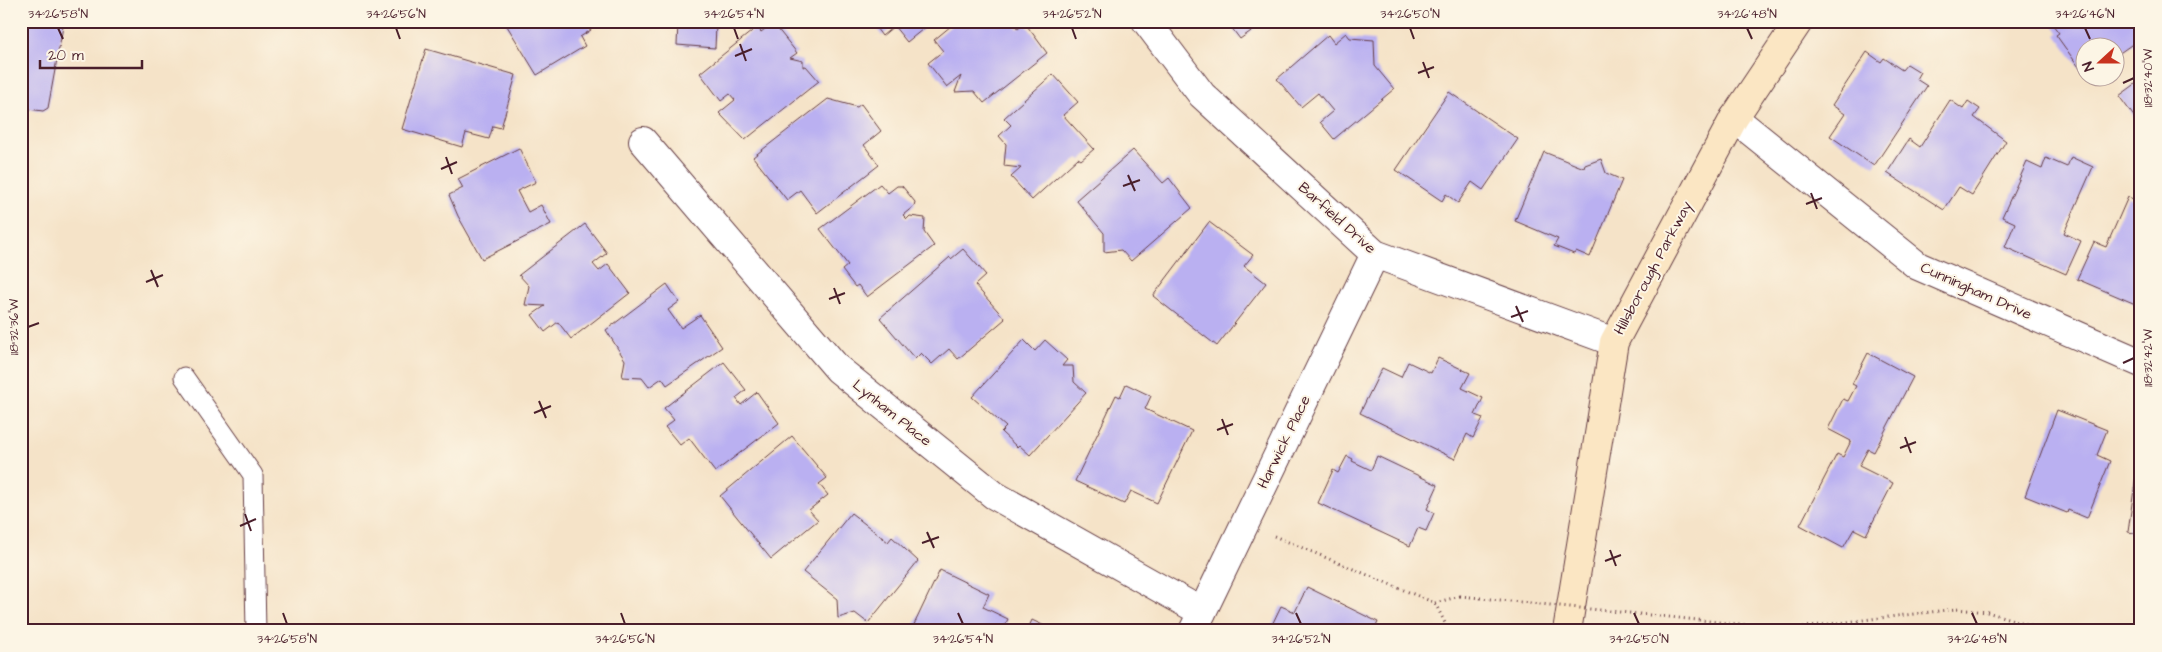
<svg xmlns="http://www.w3.org/2000/svg" width="2162" height="652" font-family="'Architects Daughter',sans-serif">
<style>
.building{fill:#bab0f1}
.lines{fill:none;stroke-linecap:round;stroke-linejoin:round}
.lane-casing{stroke:#643c43;stroke-width:21}
.street-casing{stroke:#643c43;stroke-width:30}
.secondary-casing{stroke:#643c43;stroke-width:30}
.path{stroke:#643c43;stroke-width:3;stroke-dasharray:1 4;stroke-linecap:butt}
.lane{stroke:#fff;stroke-width:19}
.street{stroke:#fff;stroke-width:28}
.secondary{stroke:#fbe6c3;stroke-width:28}
.path-bridge{stroke:#643c43;stroke-width:3;stroke-dasharray:1 4;stroke-linecap:butt}
.ticks{fill:none;stroke:#4a1f2b;stroke-width:2}
.labels{text-anchor:middle;dominant-baseline:central;stroke-width:4;stroke-linejoin:round;paint-order:stroke}
.street-label{font-size:15px;fill:#4a1f2b;stroke:#fcf5e5}
.neatline{fill:none;stroke:#4a1f2b;stroke-width:2}
.ticks-label{font-size:12px;text-anchor:middle;fill:#4a1f2b}
</style>
<rect width="100%" height="100%" fill="#fcf5e5"/>
<filter id="ink" filterUnits="userSpaceOnUse"><feTurbulence type="fractalNoise" baseFrequency=".02" numOctaves="2"/><feDisplacementMap in="SourceGraphic" scale="10" xChannelSelector="R" yChannelSelector="G"/><feConvolveMatrix kernelMatrix="1 2 1 2 8 2 1 2 1" color-interpolation-filters="sRGB"/></filter>
<filter id="wash" filterUnits="userSpaceOnUse"><feTurbulence type="fractalNoise" baseFrequency=".0096" numOctaves="4" result="noise"/><feDisplacementMap in="SourceGraphic" scale="20" xChannelSelector="R" yChannelSelector="G"/><feGaussianBlur stdDeviation="1.12" result="paint"/><feColorMatrix in="noise" values="0 0 0 0 0 0 0 0 0 0 0 0 0 0 0 0 0 1.4 0 .05"/><feComposite in="paint" operator="in"/></filter>
<g filter="url(#wash)">
<rect width="100%" height="100%" fill="#f5e3c8"/>
<g id="blocks">
<g class="building">
<path d="M21 21H64L48 108 43 111 21 108Z"/>
<path d="M504 21H585L591 30 580 37 585 46 537 75Z"/>
<path d="M632 21H671V25L632 23Z"/>
<path d="M871 21H933L907 42 894 26 882 36Z"/>
<path d="M957 21H1015L1013 23 1018 29 1025 23 1047 53 984 103 974 91 955 92 961 76 947 87 928 63 943 51 934 40Z"/>
<path d="M1230 21H1265L1240 39 1228 23Z"/>
<path d="M2050 21H2141V38L2114 57V48H2084V74L2056 35 2059 33Z"/>
<path d="M678 23 716 25 715 48 677 45Z"/>
<path d="M773 23 797 53 790 58 803 61V67L806 66 819 81 745 140 719 113 735 100 730 94 721 101 700 73 757 27 761 32Z"/>
<path d="M1346 33 1350 38 1374 40 1375 66 1394 89 1334 139 1320 122 1333 111 1318 93 1301 107 1277 79 1328 35 1334 43Z"/>
<path d="M426 49 516 75 501 128 493 126 489 139 466 133 462 147 402 129Z"/>
<path d="M1867 52 1881 62 1884 58 1902 70 1907 64 1920 72 1916 79 1927 86 1874 166 1830 136 1845 114 1832 105Z"/>
<path d="M1053 74 1078 102 1063 115 1094 149 1081 160 1078 158 1032 200 1011 177 1021 168 1004 166 1006 144 999 136 1011 125 1004 118Z"/>
<path d="M2141 80V126L2119 96Z"/>
<path d="M1449 92 1518 139 1483 190 1472 182 1458 203 1446 194 1442 201 1396 170Z"/>
<path d="M828 99 857 107 861 104 881 131 864 145 879 165 817 213 800 190 787 200 753 157Z"/>
<path d="M1950 100 1963 109 1968 101 1980 109 1974 117 2006 141 1972 195 1959 187 1944 210 1887 173 1909 139 1920 147Z"/>
<path d="M519 148 536 182 517 191 528 212 541 205 551 224 482 259 458 216 449 195 463 188 458 179Z"/>
<path d="M1133 150 1163 183 1169 178 1192 208 1131 261 1121 250 1104 252V233L1076 200Z"/>
<path d="M1544 152 1584 168 1585 165 1601 159 1606 173 1622 180 1590 257 1576 251 1574 254 1554 246 1558 239 1515 221Z"/>
<path d="M2071 157 2093 167 2064 233 2081 241 2066 274 2005 247 2015 223 2002 217 2027 162 2042 169 2046 158 2067 167Z"/>
<path d="M880 184 888 193 897 186H902L915 202 914 206 903 215 907 219 910 216 925 218 924 232 934 246 867 297 858 285 855 287 842 270 848 265 820 229Z"/>
<path d="M2128 197 2141 202 2140 306 2077 279 2094 242 2106 247Z"/>
<path d="M1209 222 1253 255 1244 266 1266 283 1217 346 1153 296Z"/>
<path d="M585 224 607 253 593 264 599 271 608 264 630 293 571 339 558 322 545 332 532 315 545 306 525 305 529 286 519 275Z"/>
<path d="M963 249 986 275 975 285 1005 319 958 359 949 349 932 364 921 353 915 359 880 318 950 257 951 259Z"/>
<path d="M667 284 679 302 668 310 681 328 700 315 722 347 667 385 662 378 649 387 642 378 622 377 625 360 606 330Z"/>
<path d="M1024 340 1035 351 1045 340 1067 360 1062 366H1073L1074 382 1086 393 1030 455 1019 445 1017 447 1001 432 1006 427 972 397Z"/>
<path d="M1868 353 1913 377 1874 452 1868 449 1859 466 1893 483 1866 535 1854 529 1843 548 1800 525 1837 454 1843 457 1851 441 1828 429 1843 399 1848 401 1856 386 1852 384Z"/>
<path d="M1438 358 1470 373 1462 388 1483 398 1475 415 1483 418 1473 438 1467 434 1455 459 1360 413 1382 368 1401 377 1408 362 1431 373Z"/>
<path d="M724 362 746 390 736 398 741 405 757 392 779 423 715 472 689 438 680 445 665 427 674 420 664 408Z"/>
<path d="M1126 384 1151 396 1145 409 1192 431 1157 503 1131 491 1124 504 1075 481 1116 395 1120 397Z"/>
<path d="M2057 410 2107 430 2097 455 2110 461 2087 518 2068 510 2067 513 2025 496Z"/>
<path d="M792 436 827 478 819 484 828 495 809 510 818 520 771 559 720 496Z"/>
<path d="M1347 456 1353 459 1352 461 1371 470 1377 456 1438 485 1427 509 1434 513 1426 531 1418 528 1410 546 1318 503 1333 470 1338 473Z"/>
<path d="M2137 468 2141 469V534L2128 532Z"/>
<path d="M851 513 888 542 892 537 918 561 868 623 855 613 838 618 837 599 803 572Z"/>
<path d="M940 570 989 594 983 607 1008 619 1002 631H911Z"/>
<path d="M1307 587 1378 622 1374 631H1269L1281 606 1295 612Z"/>
<path d="M1032 620 1055 631H1027Z"/>
</g>
</g>
</g>
<g filter="url(#ink)">
<use href="#blocks" fill-opacity="0" stroke="#643c43" stroke-width="1"/>
<g class="lines">
<g class="lane-casing">
<path id="lane" d="M184 377 253 475 256 631"/>
</g>
<g class="street-casing">
<g id="street">
<path d="M1146 21 1202 95 1375 254 1614 342"/>
<path d="M1734 118 1918 266 2141 363"/>
<path d="M643 141 838 369 994 495 1202 612"/>
<path d="M1193 631 1375 254"/>
</g>
</g>
<g class="secondary-casing">
<path id="secondary" d="M1567 631 1614 342 1734 118 1799 21"/>
</g>
<g class="path">
<path d="M1274 536 1435 603 1446 625V631"/>
<path d="M1435 603 1460 596"/>
<path d="M1649 615 1787 629 1956 609 1987 612 2044 629 2037 631"/>
<path d="M2044 629 2049 631"/>
</g>
<use href="#lane" class="lane"/>
<use href="#street" class="street"/>
<use href="#secondary" class="secondary"/>
<path class="path-bridge" d="M1460 596 1649 615"/>
</g>
</g>
<path class="ticks" d="M58 28 63 39M396 28 400 39M734 28 738 39M1072 28 1076 39M1410 28 1414 39M1747 28 1752 39M2085 28 2090 39M740 44 746 61M735 56 752 49M1423 62 1429 78M1418 73 1434 67M2123 83 2134 78M446 157 452 174M441 169 457 162M1128 175 1135 191M1123 186 1140 180M1811 193 1817 209M1806 204 1822 198M151 270 158 287M146 282 163 275M834 288 840 304M829 299 845 293M1516 306 1523 322M1511 317 1528 311M28 327 39 323M2123 363 2134 358M539 401 546 418M534 413 551 406M1222 419 1228 435M1217 430 1233 424M1905 437 1911 453M1900 448 1916 442M245 514 251 531M240 526 256 519M927 532 934 548M922 543 939 537M1610 550 1616 566M1605 561 1621 555M283 613 287 624M621 613 625 624M958 613 963 624M1296 613 1301 624M1634 613 1639 624M1972 613 1977 624"/>
<g class="labels">
<g class="street-label">
<text transform="translate(1337 218) rotate(42)">Barfield Drive</text>
<text transform="translate(1653 268) rotate(-62)">Hillsborough Parkway</text>
<text transform="translate(1976 291) rotate(24)">Cunningham Drive</text>
<text transform="translate(892 413) rotate(39)">Lynham Place</text>
<text transform="translate(1284 442) rotate(-64)">Harwick Place</text>
</g>
</g>
<rect width="2162" height="652" fill="none" stroke="#fcf5e5" stroke-width="55"/>
<g transform="translate(2100 62) rotate(249)"><circle r="24" fill="#fcf5e5" stroke="#b59f9b"/>
<path d="M0-4L9 19L0 12L-9 19Z" fill="#c8321e"/>
<text y="-8" font-size="14" font-weight="bold" text-anchor="middle" fill="#4a1f2b">N</text>
</g>
<path d="M40 60v8h102v-8" fill="none" stroke="#4a1f2b" stroke-width="2.5"/>
<text x="48" y="60" font-size="15" fill="#4a1f2b" stroke="#fcf5e5" stroke-width="4" paint-order="stroke">20 m</text>
<rect x="28" y="28" width="2106" height="596" class="neatline"/>
<g class="ticks-label">
<text x="58" y="18">34°26'58"N</text>
<text x="396" y="18">34°26'56"N</text>
<text x="734" y="18">34°26'54"N</text>
<text x="1072" y="18">34°26'52"N</text>
<text x="1410" y="18">34°26'50"N</text>
<text x="1747" y="18">34°26'48"N</text>
<text x="2085" y="18">34°26'46"N</text>
<text transform="translate(2148 78) rotate(-90)" y="4">118°32'40"W</text>
<text transform="translate(14 327) rotate(-90)" y="4">118°32'36"W</text>
<text transform="translate(2148 358) rotate(-90)" y="4">118°32'42"W</text>
<text x="287" y="643">34°26'58"N</text>
<text x="625" y="643">34°26'56"N</text>
<text x="963" y="643">34°26'54"N</text>
<text x="1301" y="643">34°26'52"N</text>
<text x="1639" y="643">34°26'50"N</text>
<text x="1977" y="643">34°26'48"N</text>
</g>
</svg>
